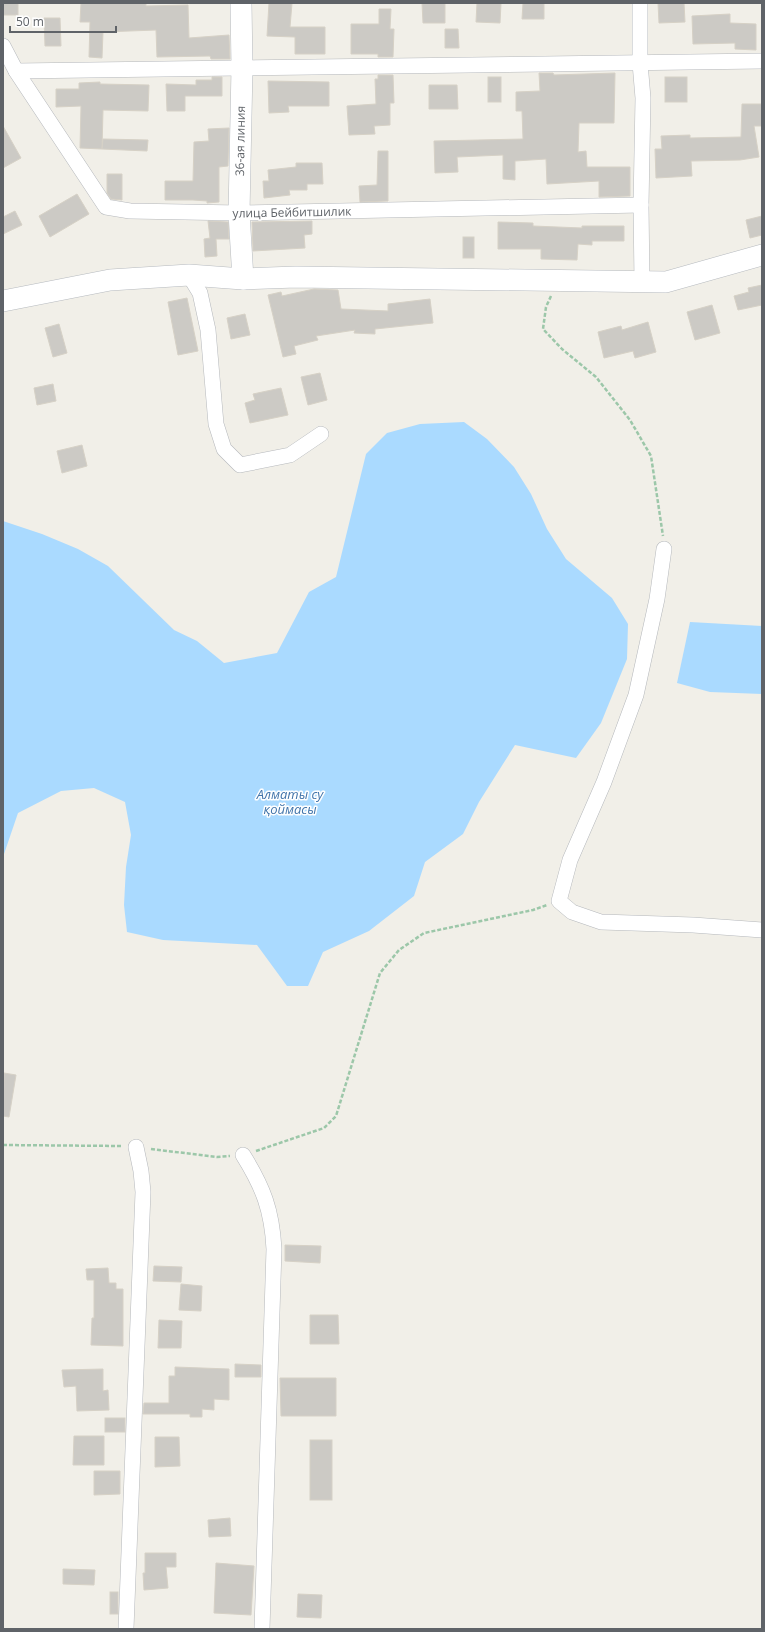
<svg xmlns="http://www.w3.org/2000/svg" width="765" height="1632" font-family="'Open Sans',sans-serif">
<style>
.water{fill:#aadaff}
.building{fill:#cccac5;stroke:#d6d1c6}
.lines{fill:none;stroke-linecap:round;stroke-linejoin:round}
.street-casing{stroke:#b5b8bc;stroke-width:16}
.secondary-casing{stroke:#b6babf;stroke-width:22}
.path{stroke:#9cc7a9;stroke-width:2.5;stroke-dasharray:4 2;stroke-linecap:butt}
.street{stroke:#fff;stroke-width:15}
.secondary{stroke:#fff;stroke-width:21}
.labels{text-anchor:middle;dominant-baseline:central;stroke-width:3;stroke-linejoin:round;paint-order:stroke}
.street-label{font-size:12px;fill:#5f6368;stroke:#fff}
.water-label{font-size:13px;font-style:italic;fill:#4174aa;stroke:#fff}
</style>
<rect width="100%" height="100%" fill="#f1efe8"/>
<g class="water">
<path d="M464 422 487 439 514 467 531 494 547 529 566 559 612 598 628 624 627 659 601 723 576 758 515 745 479 802 463 834 425 862 414 896 369 931 323 952 308 986H287L257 945 163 940 127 932 124 905 126 867 131 835 125 802 94 788 61 791 18 813 3 857V521L42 534 78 549 108 566 174 630 197 641 224 663 277 653 309 592 336 577 366 454 387 433 420 424Z"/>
<path d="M690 622 762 626V694L710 692 677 683Z"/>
</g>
<g class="building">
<rect x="3" y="3" width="15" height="12"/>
<path d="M81 3H146V6L188 5 189 38 229 35 230 59H211L210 56 157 57 156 30 103 32 102 58 89 57 90 22H80Z"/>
<path d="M269 3H292L290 27H325V54H295V37L267 36Z"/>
<path d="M422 3H445V23H423Z"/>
<path d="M477 3H501L500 23 476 22Z"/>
<path d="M523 3H544V19H522Z"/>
<path d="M658 3H684L685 22 659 23Z"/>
<path d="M379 9H391L390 29H394L393 57H378V54H351V24H379Z"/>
<path d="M730 14V23L756 24V50L735 49V43L693 44 692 16Z"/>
<path d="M44 18H60L61 46H45Z"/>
<path d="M445 29H458L459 48H445Z"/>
<path d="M539 73H553L554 75 615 73 614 123H579L578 152 586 151 587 167H630V196L599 197V181L547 184 546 159 515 161V180L503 179V155L457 157 458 172 435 173 434 141 523 139 522 111H516V92L540 91Z"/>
<path d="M378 75H393L394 103H390V125L374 126 375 134 349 135 347 106 376 104 375 79H378Z"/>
<path d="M212 77H222V96H185V111H167L166 84 196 85V80H212Z"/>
<rect x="488" y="77" width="13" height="25"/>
<rect x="665" y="77" width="22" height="25"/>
<path d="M268 81 329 82V106H288L289 112 269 113Z"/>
<path d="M100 82V84L149 85 148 111 103 110 102 149 80 148 81 106 56 107V89H79V83Z"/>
<path d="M429 85H457L458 109H429Z"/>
<path d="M742 104H762V126H754L759 157 740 160 691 161 692 176 656 178 655 149H662L661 136 690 135V138L741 137Z"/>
<path d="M3 126 21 158 3 168Z"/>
<path d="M229 128 228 166 219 167V202L207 203V201L193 200H165V181H193L194 142 209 141 208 129Z"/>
<path d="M103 139 148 140 147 151 102 149Z"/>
<path d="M378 151H388V201L360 202 359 186 377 185Z"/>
<path d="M296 163H322L323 184H307V190H289L290 195 264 198 263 181H269L268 170 296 167Z"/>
<path d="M107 174H122V200L111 199 107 193Z"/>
<path d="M77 194 89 214 50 237 39 216Z"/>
<path d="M15 211 22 225 3 234V217Z"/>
<path d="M762 216V235L750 238 746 220Z"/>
<path d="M208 221 228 222 229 239H216L217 256 205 257 204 239 210 238Z"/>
<path d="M312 221V234L304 235 305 248 253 251 252 222Z"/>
<path d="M498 222 533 223V226L582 228V226H624V241H592V245L578 244 577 260 541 259V249H498Z"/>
<rect x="463" y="237" width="11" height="21"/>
<path d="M762 285V305L738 310 734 296 749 292 748 288Z"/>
<path d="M314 289 338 290 341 309 388 311V304L430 299 433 323 375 329V334L354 333 355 330 316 336 318 340 294 346 296 354 283 357 268 295 281 292 282 296Z"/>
<path d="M187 298 198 351 178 355 168 302Z"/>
<path d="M712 305 720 333 695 340 687 312Z"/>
<path d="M245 314 250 335 231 339 227 318Z"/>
<path d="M648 322 656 352 635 358 633 351 604 358 598 332 621 326 622 330Z"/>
<path d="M59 324 67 353 53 357 45 328Z"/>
<path d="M320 373 327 400 308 405 301 377Z"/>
<path d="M53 384 56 401 37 405 34 388Z"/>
<path d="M281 388 288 415 250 423 245 403 255 400 253 394Z"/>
<path d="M82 445 87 466 62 473 57 451Z"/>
<path d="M4 1073 16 1075 9 1117 3 1116Z"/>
<path d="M285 1245 321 1246 320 1263 285 1261Z"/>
<path d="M154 1266 182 1267 181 1282 153 1281Z"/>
<path d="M108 1268 109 1283H116V1289H123V1346L91 1345 92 1318H94V1280H87L86 1269Z"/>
<path d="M181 1284 202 1286 201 1311 179 1310Z"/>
<path d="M310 1315H338L339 1344H310Z"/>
<path d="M159 1320 182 1321 181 1348H158Z"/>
<path d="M235 1364 261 1365V1377H235Z"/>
<path d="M175 1367 229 1369V1400L214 1399V1410L202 1409V1417H190V1414H143L144 1403H169V1376H175Z"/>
<path d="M103 1369V1391L108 1390 109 1410 77 1411 76 1386 64 1387 62 1370Z"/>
<path d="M280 1378H336V1416H281Z"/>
<rect x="105" y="1418" width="20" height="14"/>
<path d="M74 1436H104V1465H73Z"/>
<path d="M155 1437H179L180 1466 155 1467Z"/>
<rect x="310" y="1440" width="22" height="60"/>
<path d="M94 1471H120V1494L94 1495Z"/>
<path d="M230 1518 231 1536 209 1537 208 1520Z"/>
<path d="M145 1553H176V1567H166L168 1588 144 1590 143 1573H145Z"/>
<path d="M216 1563 254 1566 251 1615 214 1613Z"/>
<path d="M63 1569 95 1570 94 1585 63 1584Z"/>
<rect x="110" y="1592" width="8" height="22"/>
<path d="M298 1594 322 1595 321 1618 297 1617Z"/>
</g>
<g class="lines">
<g class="street-casing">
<g id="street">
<path d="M640 3V63L643 98 641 205 642 282"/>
<path d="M3 46 16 71 106 207 130 211 239 213 641 205"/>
<path d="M16 71 762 61"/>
<path d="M189 275 200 293 208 330 216 424 224 449 240 465 290 455 321 434"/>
<path d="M664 549 657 599 636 695 604 782 570 860 559 901 572 912 601 922 693 925 762 930"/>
<path d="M243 1155C263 1187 272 1210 274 1249L262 1629"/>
<path d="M126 1629 143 1192 141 1171 136 1147"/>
</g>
</g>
<g class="secondary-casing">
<g id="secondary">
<path d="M241 3 242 68 239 213 243 279"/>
<path d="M3 301 110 280 189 275 243 279 296 277 666 282 762 255"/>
</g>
</g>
<g class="path">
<path d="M551 296 546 307 543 329 562 349 596 377 630 420 651 456 663 536"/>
<path d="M3 1145 122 1146"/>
<path d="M151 1149 217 1157 230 1156"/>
<path d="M256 1151 324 1128 336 1116 380 973 399 950 424 933 533 910 547 905"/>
</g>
<use href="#street" class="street"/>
<use href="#secondary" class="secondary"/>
</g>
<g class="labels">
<g class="street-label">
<text transform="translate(240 141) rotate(-89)">36-ая линия</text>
<text transform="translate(292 212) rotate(-1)">улица Бейбитшилик</text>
</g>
<g class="water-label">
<text x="290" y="794">Алматы су<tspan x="290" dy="15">қоймасы</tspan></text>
</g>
</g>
<rect width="765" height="1632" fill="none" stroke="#5f6368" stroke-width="8"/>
<path d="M10 26v6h106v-6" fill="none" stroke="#5f6368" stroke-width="2"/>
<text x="16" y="26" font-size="12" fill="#5f6368" stroke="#ffffff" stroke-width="3" paint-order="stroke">50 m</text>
</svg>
